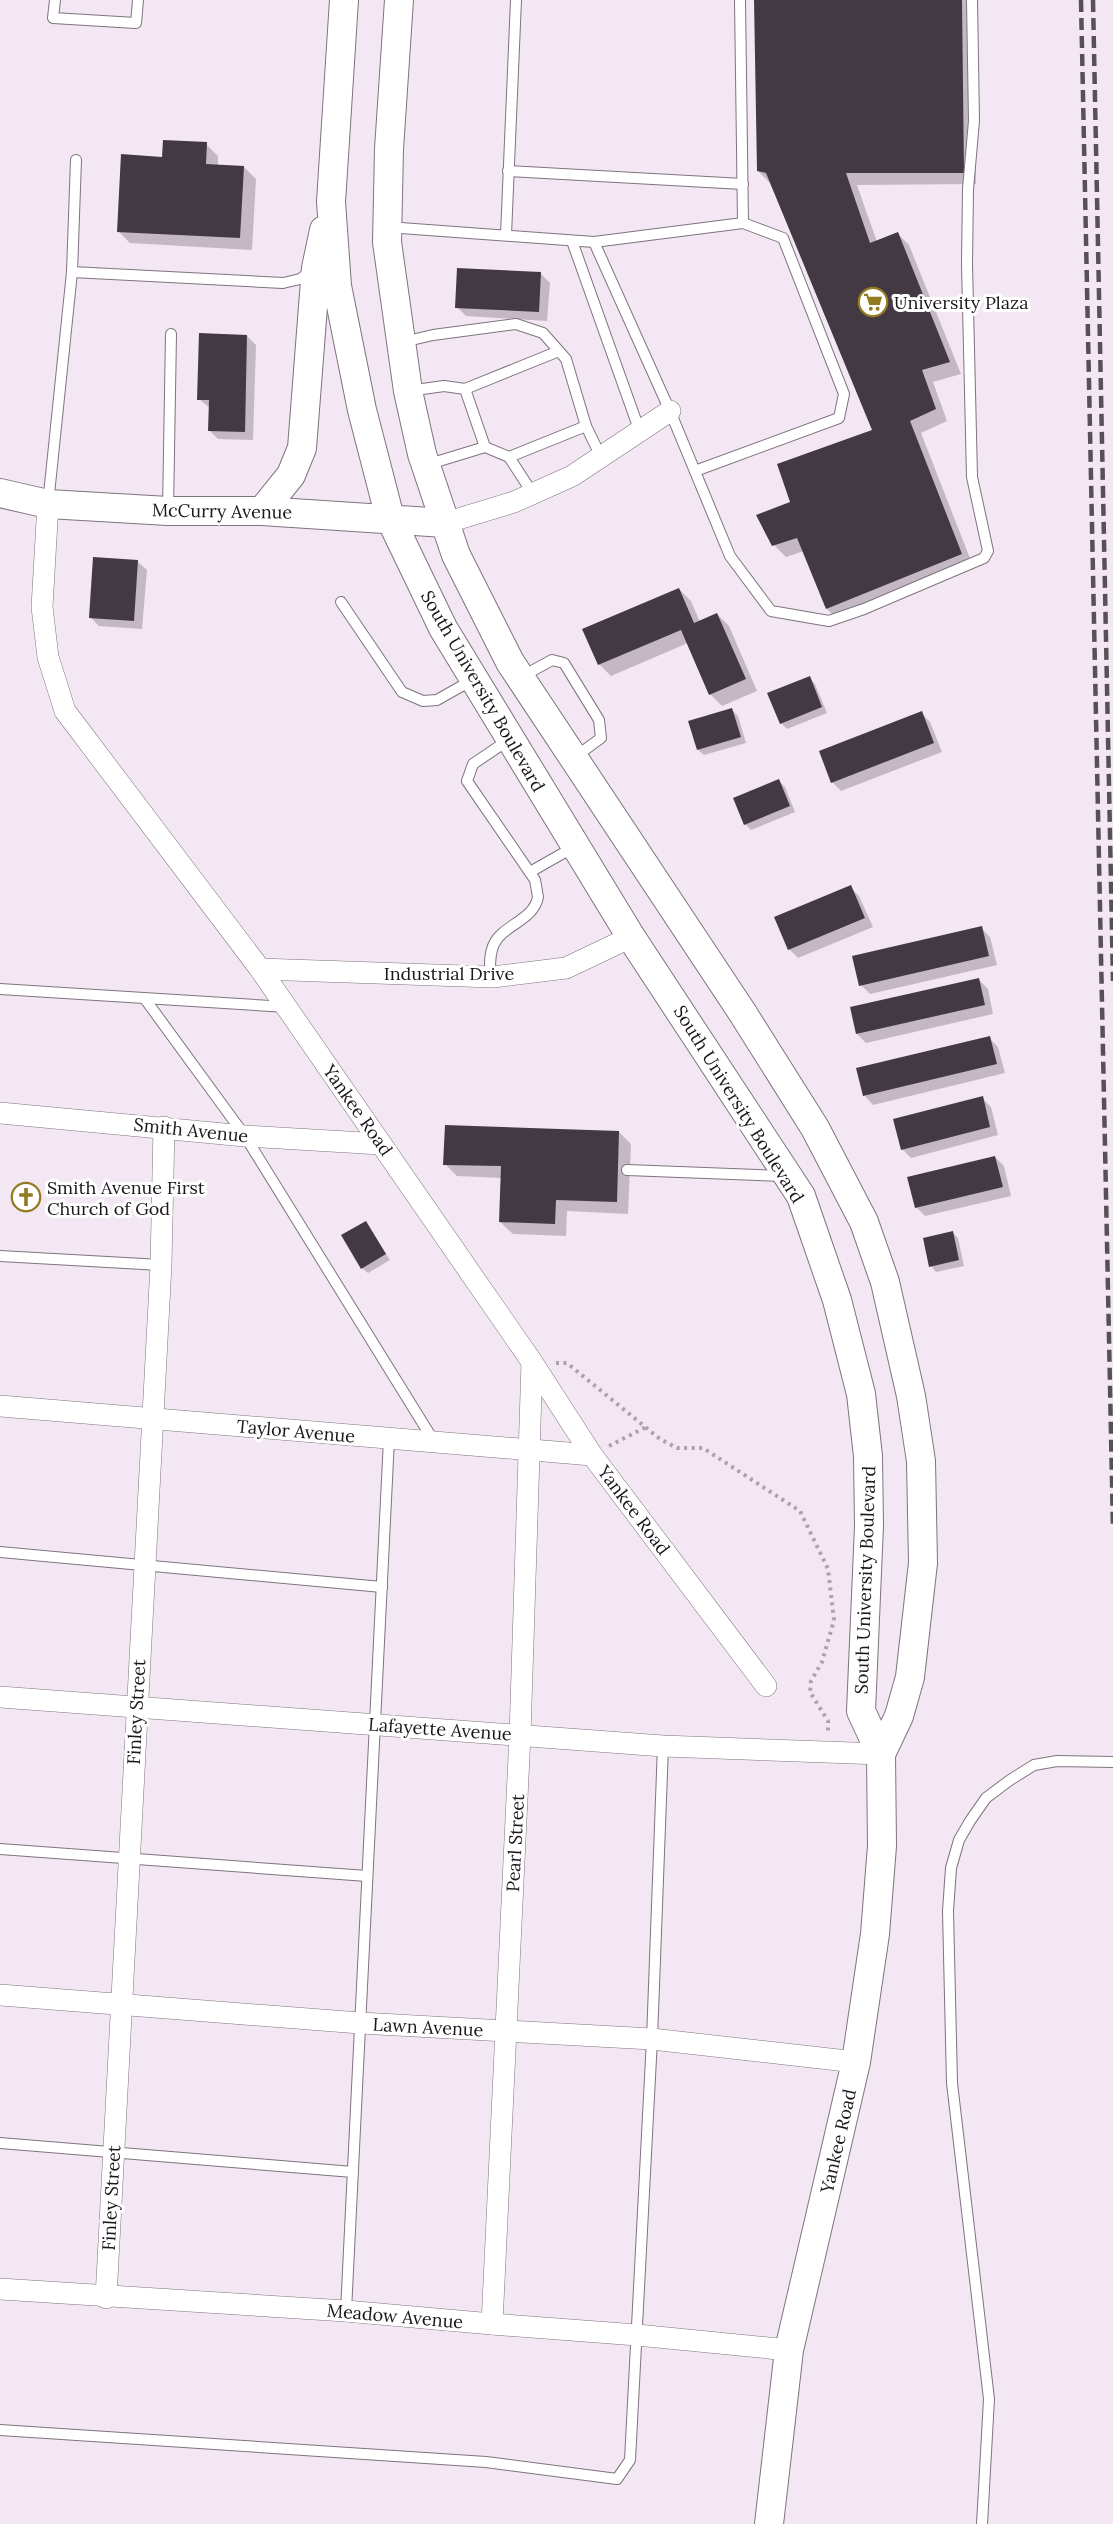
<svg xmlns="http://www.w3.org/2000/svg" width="1113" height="2524" font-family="Lora,serif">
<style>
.shadow{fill:#0003}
.building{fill:#433943}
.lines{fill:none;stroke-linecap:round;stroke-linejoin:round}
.lane-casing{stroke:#7f737f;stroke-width:12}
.street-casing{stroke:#7f737f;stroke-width:22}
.secondary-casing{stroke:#7f737f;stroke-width:30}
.path{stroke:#aca2ac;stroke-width:4;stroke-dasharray:3 4.5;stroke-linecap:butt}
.lane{stroke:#fff;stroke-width:10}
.street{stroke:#fff;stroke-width:21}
.secondary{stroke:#fff;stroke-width:28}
.rail{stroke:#575157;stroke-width:4.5;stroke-dasharray:12 6;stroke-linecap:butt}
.labels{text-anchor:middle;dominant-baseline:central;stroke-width:6;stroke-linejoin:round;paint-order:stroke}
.poi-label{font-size:18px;fill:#1a161a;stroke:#fff;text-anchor:start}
.street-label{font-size:18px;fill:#1a161a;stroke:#fff}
</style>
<rect width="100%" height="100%" fill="#f4e7f4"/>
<g class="shadow">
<path d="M755 0H973L976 184 857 185 877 242 897 233 909 245 961 374 933 382 947 421 921 433 973 566 839 621 827 609 804 551 786 557 774 545 792 503 874 430 770 183 758 171Z"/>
<path d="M206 144 218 156V166L244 167 256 179 252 250 130 243 118 231Z"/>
<path d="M541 274 550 283 547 321 466 316 457 307Z"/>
<path d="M247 336 256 345 253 440 218 439 209 430 210 408 199 399Z"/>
<path d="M138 562 147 570 142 629 99 626 90 617Z"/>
<path d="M679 589 691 601 700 622 717 614 729 626 757 691 722 706 710 694 688 643 611 676 599 664Z"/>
<path d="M809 678 815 684 827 713 787 729 781 723Z"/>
<path d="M732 710 738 716 746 743 704 755 698 750Z"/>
<path d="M921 713 930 722 942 752 841 791 832 782Z"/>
<path d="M779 781 785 787 795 812 751 830 745 824Z"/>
<path d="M850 887 859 896 873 927 798 958 789 949Z"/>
<path d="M981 928 990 937 997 965 870 994 861 985Z"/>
<path d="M979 980 988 989 993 1014 866 1043 857 1034Z"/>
<path d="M989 1038 998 1047 1005 1073 873 1105 865 1096Z"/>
<path d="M982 1098 991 1107 998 1135 911 1158 902 1149Z"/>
<path d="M619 1132 631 1144 628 1214 567 1211 566 1236 513 1234 500 1222 502 1178 457 1176 445 1164Z"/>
<path d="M995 1157 1004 1166 1011 1196 925 1216 916 1207Z"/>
<path d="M365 1223 390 1260 368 1273 362 1268Z"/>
<path d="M952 1232 958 1238 964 1266 936 1272 931 1266Z"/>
</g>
<g class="building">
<path d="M754 0H962L964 173H846L870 243 898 232 950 362 922 370 936 409 910 421 962 554 826 609 797 538 772 546 756 515 790 502 777 464 872 430 766 173 757 171Z"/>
<path d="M163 140 207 142 206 164 244 166 240 238 117 232 121 154 162 157Z"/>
<path d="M457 268 541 272 539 312 455 308Z"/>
<path d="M199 333 247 335 245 432 208 431 209 400H197Z"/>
<path d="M93 557 138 560 134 621 89 618Z"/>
<path d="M679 588 694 623 717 613 746 679 709 695 681 630 598 665 582 629Z"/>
<path d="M810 676 822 707 780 724 767 693Z"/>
<path d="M732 708 741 737 697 750 688 721Z"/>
<path d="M922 711 934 743 831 783 819 751Z"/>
<path d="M779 779 790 806 744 825 733 798Z"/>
<path d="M851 885 865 918 788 950 774 917Z"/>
<path d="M982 926 989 956 859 986 852 956Z"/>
<path d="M979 978 985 1005 856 1034 850 1007Z"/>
<path d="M990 1036 997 1064 863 1096 856 1068Z"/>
<path d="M983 1096 990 1127 901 1150 893 1119Z"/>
<path d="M445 1125 619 1131 617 1202 556 1200 555 1224 499 1222 501 1166 443 1165Z"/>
<path d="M995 1156 1003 1187 915 1208 907 1177Z"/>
<path d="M366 1221 386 1254 361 1269 341 1235Z"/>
<path d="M953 1231 959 1260 929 1267 923 1238Z"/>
</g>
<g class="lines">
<g class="lane-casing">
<g id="lane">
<path d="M55 0 53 18 136 23 138 0"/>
<path d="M508 171 743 184"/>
<path d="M387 227 594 242 670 411 730 556 771 611 829 621 864 609 984 558 988 551 972 477 967 264 968 189 974 121 972 0"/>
<path d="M506 235 516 0"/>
<path d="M572 241 640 432"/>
<path d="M594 242 743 223 740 0"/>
<path d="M72 272 283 283 300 279 311 271"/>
<path d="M403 342 433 335 516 324 543 333 566 359 586 426 601 457"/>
<path d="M465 389 559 351"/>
<path d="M408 391 444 386 465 389 485 447"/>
<path d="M509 457 586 426"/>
<path d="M426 465 485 447 509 457 533 494"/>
<path d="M695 471 839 418 844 394 783 238 743 223"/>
<path d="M48 504 72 272 76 160"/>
<path d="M168 510 171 334"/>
<path d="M341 602 402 692 423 701 437 700 474 679"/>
<path d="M521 677 552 660 564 663 599 720 601 738 575 757"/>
<path d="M530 872 574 847"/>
<path d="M490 977C490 967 489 954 494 944 503 925 534 920 538 897L535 880 467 781 473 764 510 739"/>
<path d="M0 989 287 1007"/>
<path d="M145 999 245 1136 435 1443"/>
<path d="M627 1170 783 1176"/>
<path d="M0 1256 161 1265"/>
<path d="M0 1552 382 1587"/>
<path d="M0 1849 367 1876"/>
<path d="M0 2143 353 2172"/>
<path d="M346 2311 389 1439"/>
<path d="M0 2430 486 2462 617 2479 630 2460 652 2039 663 1746"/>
<path d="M982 2524 989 2399 952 2083 948 1911 951 1868 959 1840 970 1821 986 1798 1010 1780 1034 1765 1057 1761 1113 1762"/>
</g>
</g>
<g class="street-casing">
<g id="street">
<path d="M48 504 42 607 48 657 65 711 260 969 532 1362 592 1455 766 1686"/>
<path d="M445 523 514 502 572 476 670 411"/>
<path d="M260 969 493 977 566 968 631 937"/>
<path d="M0 1113 245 1136 381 1144"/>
<path d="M0 1406 592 1455"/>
<path d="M0 1697 663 1746 881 1754"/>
<path d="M0 1995 360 2023 652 2039 856 2062"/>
<path d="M0 2289 346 2311 492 2324 637 2335 789 2350"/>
<path d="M106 2298 161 1265 164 1127"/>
<path d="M492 2324 520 1735 532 1362"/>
</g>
</g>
<g class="secondary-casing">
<g id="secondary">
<path d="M344 0 331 202 337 286 362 410 390 518 443 628 631 937 801 1196 837 1300 861 1394 868 1456 869 1526 861 1711 881 1754 882 1846 875 1934 856 2062 789 2350 769 2524"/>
<path d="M399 0 389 149 387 242 408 391 422 454 456 555 510 662 742 1012 815 1128 864 1222 885 1282 911 1396 921 1461 923 1563 910 1677 899 1716 881 1754"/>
<path d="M0 493 48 504 168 511H262L445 523"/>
<path d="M262 511 291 475 302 448 316 268 324 230"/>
</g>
</g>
<g class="path">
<path d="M556 1363H567L660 1439 677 1448H703L800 1511 828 1569 834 1620 822 1662 811 1681 810 1692 828 1721V1732"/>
<path d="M609 1446 646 1427"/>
</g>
<use href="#lane" class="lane"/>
<use href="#street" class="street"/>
<use href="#secondary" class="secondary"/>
<g class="rail">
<path d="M1081 0 1113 1529"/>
<path d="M1093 0 1113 981"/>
</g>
</g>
<defs>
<g id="supermarket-ring" transform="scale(1.5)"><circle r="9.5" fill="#fff" stroke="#927a20" stroke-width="1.5"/><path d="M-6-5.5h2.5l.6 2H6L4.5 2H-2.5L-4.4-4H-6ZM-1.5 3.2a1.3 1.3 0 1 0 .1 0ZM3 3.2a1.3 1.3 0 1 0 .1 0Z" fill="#927a20"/></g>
<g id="church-ring" transform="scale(1.5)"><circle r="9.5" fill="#fff" stroke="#927a20" stroke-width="1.5"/><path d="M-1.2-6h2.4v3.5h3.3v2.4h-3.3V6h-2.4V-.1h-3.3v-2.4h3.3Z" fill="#927a20"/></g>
</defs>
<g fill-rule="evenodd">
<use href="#supermarket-ring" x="873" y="302"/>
<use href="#church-ring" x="26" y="1197"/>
</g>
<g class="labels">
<g class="poi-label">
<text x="894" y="302">University Plaza</text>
<text x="47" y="1187">Smith Avenue First<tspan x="47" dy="21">Church of God</tspan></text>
</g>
<g class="street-label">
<text transform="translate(222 511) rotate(1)">McCurry Avenue</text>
<text transform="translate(483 691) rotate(60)">South University Boulevard</text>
<text x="449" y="973">Industrial Drive</text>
<text transform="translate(739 1104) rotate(58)">South University Boulevard</text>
<text transform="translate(358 1110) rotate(55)">Yankee Road</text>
<text transform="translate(191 1130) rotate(6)">Smith Avenue</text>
<text transform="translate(296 1431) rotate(5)">Taylor Avenue</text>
<text transform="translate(634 1510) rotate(53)">Yankee Road</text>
<text transform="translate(865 1580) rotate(-88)">South University Boulevard</text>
<text transform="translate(136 1712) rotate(-87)">Finley Street</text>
<text transform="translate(440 1729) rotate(4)">Lafayette Avenue</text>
<text transform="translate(515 1843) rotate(-87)">Pearl Street</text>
<text transform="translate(428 2027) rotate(3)">Lawn Avenue</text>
<text transform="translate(838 2141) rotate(-77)">Yankee Road</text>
<text transform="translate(111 2198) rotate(-87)">Finley Street</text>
<text transform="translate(395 2316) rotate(5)">Meadow Avenue</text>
</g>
</g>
</svg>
